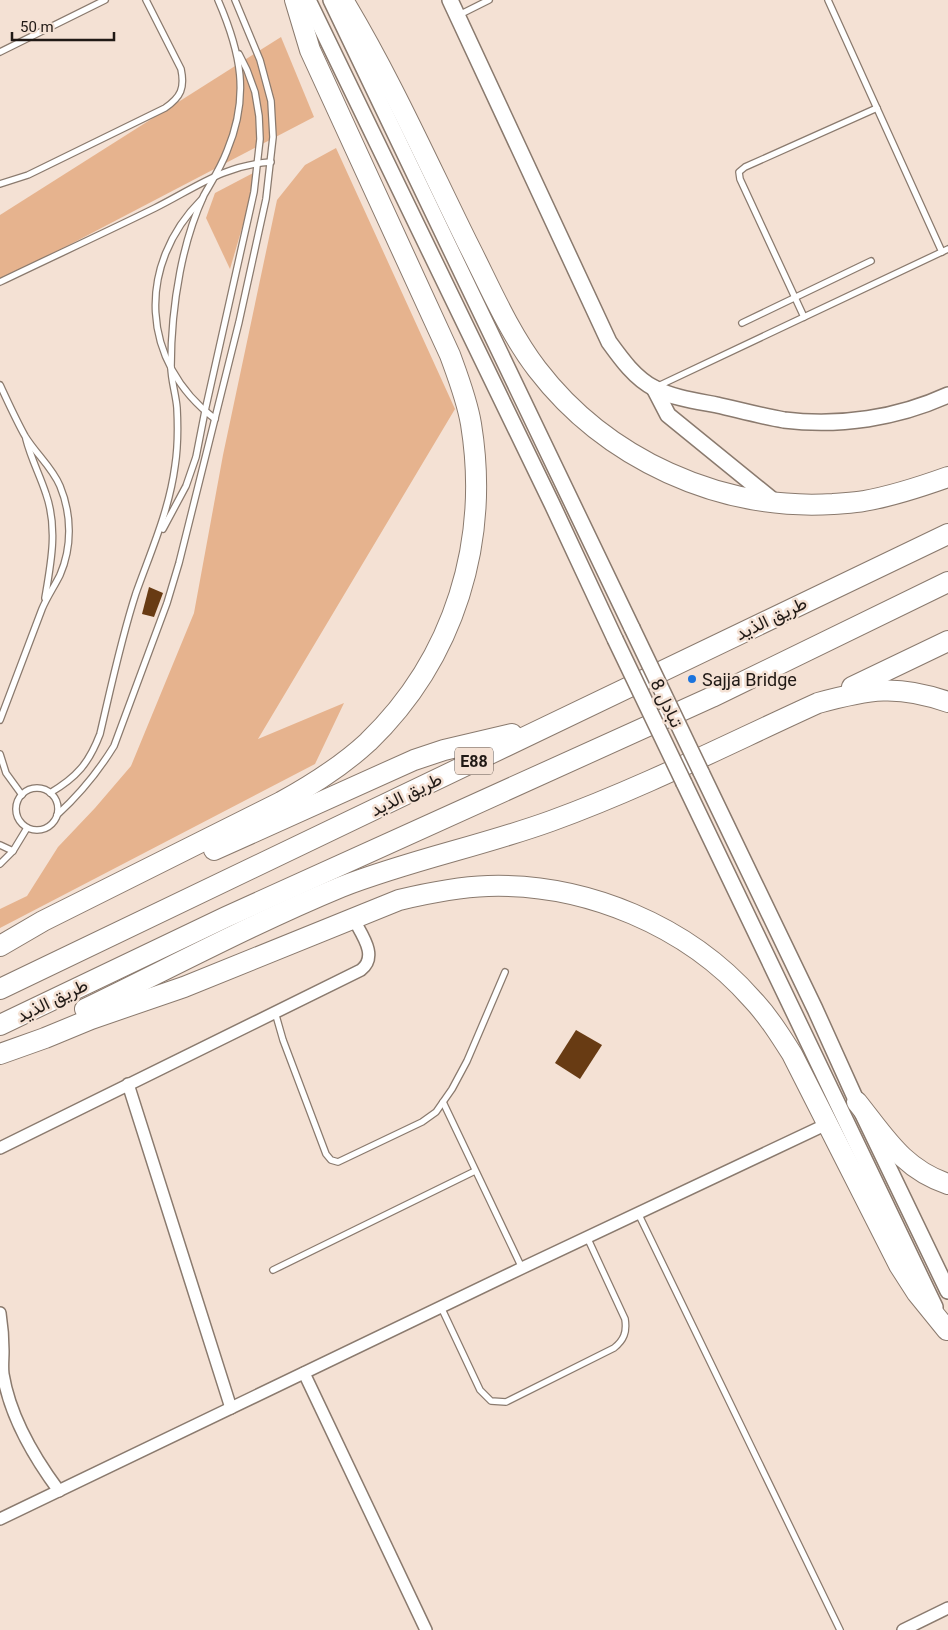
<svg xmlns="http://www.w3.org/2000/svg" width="948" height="1630" font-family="Roboto,Vazirmatn,sans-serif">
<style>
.green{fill:#e6b38e}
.building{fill:#683b13}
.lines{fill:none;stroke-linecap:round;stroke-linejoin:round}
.lane-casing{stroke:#8a7a6e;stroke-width:8}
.street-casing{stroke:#8a7a6e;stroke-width:14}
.secondary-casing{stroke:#8a7a6e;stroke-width:18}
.highway-casing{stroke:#8a7a6e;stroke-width:22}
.lane{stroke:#fff;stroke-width:5.5}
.street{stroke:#fff;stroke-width:11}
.secondary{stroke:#fff;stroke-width:15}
.highway{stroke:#fff;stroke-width:20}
.secondary-bridge-casing{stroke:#8a7a6e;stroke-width:18;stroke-linecap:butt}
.secondary-bridge{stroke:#fff;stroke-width:15}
.poi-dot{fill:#1b74de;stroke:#f4e1d4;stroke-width:2}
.labels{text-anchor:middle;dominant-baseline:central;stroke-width:5;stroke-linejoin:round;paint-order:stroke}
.shield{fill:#f4e1d4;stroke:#60554e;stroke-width:1}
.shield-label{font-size:16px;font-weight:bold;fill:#201915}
.street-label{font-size:18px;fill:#201915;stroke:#f4e1d4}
.poi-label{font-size:18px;fill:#201915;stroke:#f4e1d4;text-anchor:start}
</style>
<rect width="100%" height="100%" fill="#f4e1d4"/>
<g class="green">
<path d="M281 37 314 117 0 281V215Z"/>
<path d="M336 148 455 409 258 739 344 703 315 764 0 928V909L27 896 58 847 95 808 131 766 194 613 223 455 277 200 305 165Z"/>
<path d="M259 170 230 269 206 218 215 193Z"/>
</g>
<g class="building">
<path d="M149 587 163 593 154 617 142 614Z"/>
<path d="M576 1030 602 1045 580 1079 555 1063Z"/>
</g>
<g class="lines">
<g class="lane-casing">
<g id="lane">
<path d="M828 0 942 252"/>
<path d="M457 16 489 0"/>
<path d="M0 52 105 0"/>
<path d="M0 184 28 175 165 108C181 97 185 88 181 69L146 0"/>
<path d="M202 199C136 265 140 362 215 419"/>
<path d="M0 282C52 257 104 233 155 208 195 188 224 165 271 162"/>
<path d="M804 317 740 179 739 172 745 167 877 108"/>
<path d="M742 323 871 261"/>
<path d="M0 385C8 402 16 420 25 436 36 454 52 467 60 486 72 515 72 547 60 575 54 587 47 597 42 609 28 646 14 683 0 720"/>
<path d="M656 387 948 249"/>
<path d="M26 439C31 459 40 475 46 494 58 528 51 563 45 598"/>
<path d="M163 529 186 486 196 457 205 411 254 192 260 139 259 116 255 92 247 70 239 54"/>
<path d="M0 754 6 773 22 795"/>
<circle cx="37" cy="809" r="21"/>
<path d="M50 793C77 777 89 763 100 734 111 687 121 639 136 593 151 551 169 511 175 466 178 447 178 427 177 408 176 395 171 380 171 367 171 335 174 303 180 272 185 246 193 219 204 195 212 181 221 167 227 151 250 96 241 53 218 0"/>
<path d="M57 815C80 794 98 772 114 746L167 603 179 563 239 322 266 199 273 137 271 101 260 60 235 0"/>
<path d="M0 845 13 851"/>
<path d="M0 864 13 851 27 828"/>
<path d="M275 1012 283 1040 326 1154 331 1160 338 1162 422 1122 436 1112 452 1089 467 1061 505 972"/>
<path d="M443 1102 522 1268"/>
<path d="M638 1213 840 1630"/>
<path d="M273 1270 475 1171"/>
<path d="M441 1307 480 1390 491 1401 506 1402 614 1348C624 1340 627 1332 625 1319L587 1237"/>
</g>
</g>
<g class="street-casing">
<g id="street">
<path d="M128 1084 231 1408"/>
<path d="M0 1148 361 970C379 956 361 934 353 918"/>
<path d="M0 1313C2 1326 3 1338 3 1351 3 1359 2 1367 3 1374 10 1417 33 1456 59 1491"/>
<path d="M304 1373 426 1630"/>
<path d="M0 1519 522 1268 827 1124"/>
<path d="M903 1630 948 1608"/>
</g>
</g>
<g class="secondary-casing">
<g id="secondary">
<path d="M308 0 552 504 615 639"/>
<path d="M331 0 632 628"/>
<path d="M450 0 609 342C622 360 635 378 654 388 673 398 696 401 717 405 739 410 761 416 784 420 839 427 898 418 948 395"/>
<path d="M654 388 668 415 775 502"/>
<path d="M701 772 815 1009 857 1102 948 1291"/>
<path d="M684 783 935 1307"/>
</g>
</g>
<g class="highway-casing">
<g id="highway">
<path d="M343 0C390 78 427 161 467 242 489 285 508 331 537 369 606 459 720 511 833 504 843 503 854 503 864 501 893 496 920 487 948 477"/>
<path d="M852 687 948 641"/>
<path d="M214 850 414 760 444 750 512 734"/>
<path d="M0 946 43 921 281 802C312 785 342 766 368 742 455 658 490 541 471 424 467 400 458 377 450 355L310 50 295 0"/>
<path d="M0 989 948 534"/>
<path d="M85 1009C170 968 254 923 341 887 410 860 482 846 551 821 642 788 730 743 818 703 869 689 897 684 948 702"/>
<path d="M0 1025 226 917 712 697 948 582"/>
<path d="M0 1054 45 1038 91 1019 184 987 399 900C428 893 458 887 488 886 586 883 688 926 752 999 768 1016 780 1035 792 1054L899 1265 917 1293 947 1330"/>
<path d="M857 1102C885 1137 903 1169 948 1184"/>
</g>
</g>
<use href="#lane" class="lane"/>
<use href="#street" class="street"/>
<use href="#secondary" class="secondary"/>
<use href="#highway" class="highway"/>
<g class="secondary-bridge-casing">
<g id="secondary-bridge">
<path d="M632 628 701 772"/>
<path d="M615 639 684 783"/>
</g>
</g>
<use href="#secondary-bridge" class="secondary-bridge"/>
</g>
<circle class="poi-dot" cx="692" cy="679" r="5"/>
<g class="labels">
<rect class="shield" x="455" y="747.5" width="38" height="27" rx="4"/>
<g class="shield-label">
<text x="474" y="761">E88</text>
</g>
<g class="street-label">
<text transform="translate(771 618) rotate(-26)">طريق الذيد</text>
<text transform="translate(667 703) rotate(64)">تبادل 8</text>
<text transform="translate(406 794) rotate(-26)">طريق الذيد</text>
<text transform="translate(52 1000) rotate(-26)">طريق الذيد</text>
</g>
<g class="poi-label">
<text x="702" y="679">Sajja Bridge</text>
</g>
</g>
<path d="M12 32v8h102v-8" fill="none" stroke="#201915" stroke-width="2.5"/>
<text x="20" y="32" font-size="15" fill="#201915" stroke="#f4e1d4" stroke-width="4" paint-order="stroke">50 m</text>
</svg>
